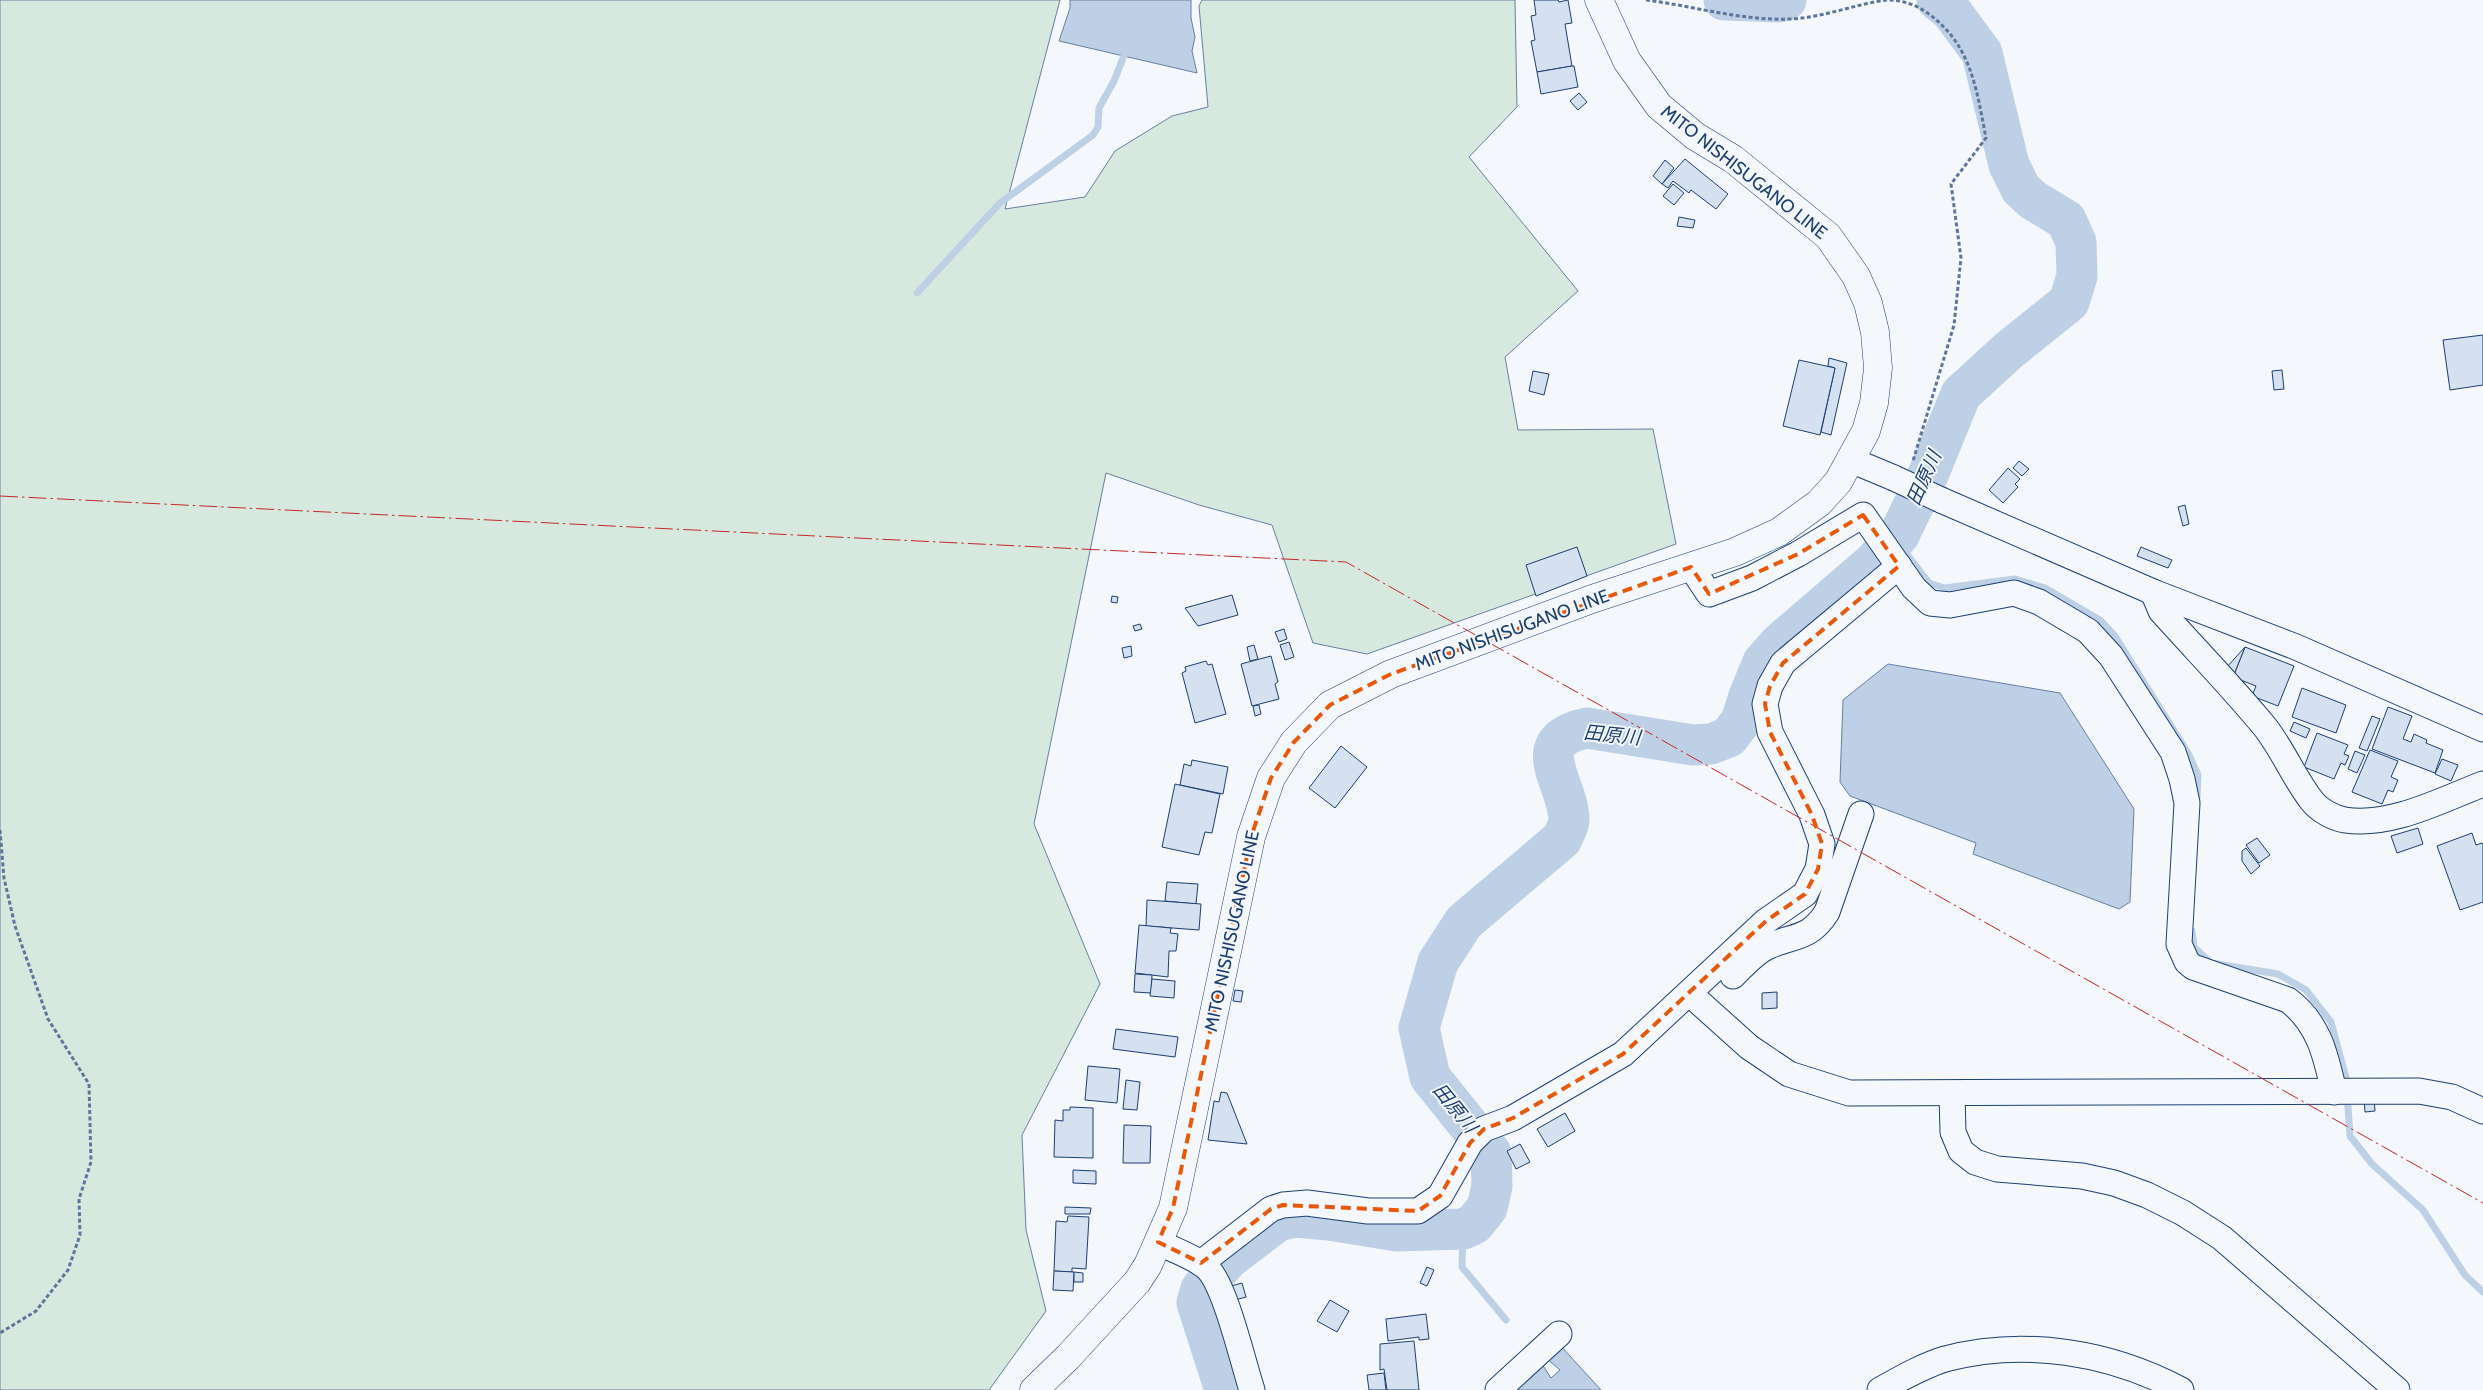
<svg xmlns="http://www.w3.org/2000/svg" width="2483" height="1390" font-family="Cabin,'Noto Sans JP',sans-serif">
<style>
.green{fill:#d7e8df;stroke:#687fa3}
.water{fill:#bed0e5;stroke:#687fa3}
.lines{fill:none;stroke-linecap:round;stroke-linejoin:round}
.stream{stroke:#bed0e5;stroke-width:7}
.river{stroke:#bed0e5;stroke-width:41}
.building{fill:#d5e0f0;stroke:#1d3f73}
.minor-casing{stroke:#1d3f73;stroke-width:27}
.major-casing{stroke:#1d3f73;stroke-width:29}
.path{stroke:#5e769c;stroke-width:3;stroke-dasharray:4 2.5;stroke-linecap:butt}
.minor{stroke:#f4f7fb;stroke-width:25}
.major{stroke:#f4f7fb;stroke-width:28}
.minor-bridge-casing{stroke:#1d3f73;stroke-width:27;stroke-linecap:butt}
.minor-bridge{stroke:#f4f7fb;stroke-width:25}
.power{stroke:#c62828;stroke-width:1;stroke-dasharray:18 4 2.5 4;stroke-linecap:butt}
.marked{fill:none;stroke:#e8590c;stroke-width:4;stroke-dasharray:10 6;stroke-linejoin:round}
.labels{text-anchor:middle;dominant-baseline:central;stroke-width:4;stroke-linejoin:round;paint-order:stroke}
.street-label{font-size:18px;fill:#1d3f73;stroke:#f4f7fb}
.water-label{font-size:19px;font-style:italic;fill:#1d3f73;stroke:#f4f7fb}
</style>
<rect width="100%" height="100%" fill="#f4f7fb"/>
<path class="green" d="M0 0H1060L1005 209 1085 197 1115 151 1172 116 1208 107 1199 6 1202 0H1515L1517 107 1469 157 1578 291 1505 357 1518 430 1653 429 1676 544 1367 654 1313 643 1272 525 1199 505 1106 473 1034 824 1100 984 1022 1135 1026 1230 1046 1311 989 1390H0Z"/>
<g class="water">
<path d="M1070 0H1191V18L1195 37 1192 51 1197 73 1059 41 1070 8Z"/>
<path d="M1888 664 2060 693 2134 809 2130 902 2119 909 1973 854 1976 843 1850 796 1840 782 1843 700Z"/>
<path d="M1559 1344 1601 1390H1508L1540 1361 1551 1378 1560 1370 1545 1357Z"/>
</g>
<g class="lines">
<g class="stream">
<path d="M917 293 1000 203 1093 135 1098 127 1099 108 1114 81 1127 48"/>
<path d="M1895 539 1929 583 1945 588 2015 579 2045 588 2100 620 2115 636 2188 753 2198 775 2197 798"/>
<path d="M2192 931 2194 947 2211 963 2278 974 2306 990 2331 1022 2346 1078 2350 1136 2372 1164 2423 1210 2465 1275 2483 1292"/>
<path d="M1463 1229 1462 1267 1506 1320"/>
</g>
<g class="river">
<path d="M1724 0 1779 2 1786 0"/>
<path d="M1225 1390 1197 1303 1201 1289 1228 1259 1278 1221 1295 1217 1329 1220 1397 1231 1463 1229 1474 1224 1487 1208 1492 1186 1491 1153 1430 1077 1419 1028 1438 962 1464 922 1562 839C1564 833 1569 826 1569 820 1569 783 1524 741 1587 728L1693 745 1711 744 1729 737 1741 721 1749 696 1763 662 1779 644 1873 563 1899 535 1928 475 1961 394 2008 351 2069 302 2077 276 2076 242 2066 220 2033 200 2021 189 2009 165 1982 53 1951 11 1937 0"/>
</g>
</g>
<g class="building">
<path d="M1534 0H1558L1559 2 1568 0 1572 23 1565 24 1572 66 1537 72 1531 41 1535 40 1531 16 1536 15Z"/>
<path d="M1572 66H1574L1578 87 1541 94 1537 72Z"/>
<path d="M1579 93 1587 102 1578 110 1570 101Z"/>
<path d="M1685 159 1728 194 1716 209 1691 190 1689 193 1673 181 1668 188 1662 184Z"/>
<path d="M1665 160 1674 168 1662 184 1653 176Z"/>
<path d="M1673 184 1684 193 1674 205 1663 196Z"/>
<path d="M1679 217 1695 220 1693 228 1677 226Z"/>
<path d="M2483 335V385L2450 390 2443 340Z"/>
<path d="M1829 358 1847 363 1831 435 1821 432 1835 368 1828 366Z"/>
<path d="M1799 360 1835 368 1820 435 1783 426Z"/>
<path d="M2282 370 2284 389 2274 390 2272 371Z"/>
<path d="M1533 371 1549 374 1544 395 1529 391Z"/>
<path d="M2019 461 2029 469 2022 476 2013 468Z"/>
<path d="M2008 468 2020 479 2015 484 2018 487 2003 503 1989 490Z"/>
<path d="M2185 505 2189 524 2183 526 2178 507Z"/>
<path d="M1577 547 1587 576 1536 596 1526 565Z"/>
<path d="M2141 547 2172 560 2168 568 2137 556Z"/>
<path d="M1232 595 1238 615 1198 626 1185 608Z"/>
<path d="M1112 596 1118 597 1117 603 1111 602Z"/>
<path d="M1140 624 1142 629 1135 631 1133 626Z"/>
<path d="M1284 629 1287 639 1279 642 1275 632Z"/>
<path d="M1289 642 1294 657 1285 660 1280 645Z"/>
<path d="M1254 645 1258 659 1250 661 1247 647Z"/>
<path d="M1131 646 1132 656 1124 658 1122 648Z"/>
<path d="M2245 647 2294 666 2278 706 2252 696 2256 686 2233 677Z"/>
<path d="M2245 647 2233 677 2226 668Z"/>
<path d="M1271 656 1278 682 1275 684 1279 699 1252 706 1241 664Z"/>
<path d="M1206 661 1208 665 1212 664 1226 714 1195 723 1182 673 1186 671 1185 667Z"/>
<path d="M2302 688 2346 705 2336 733 2292 717Z"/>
<path d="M1259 705 1261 714 1255 716 1253 706Z"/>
<path d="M2388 707 2412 716 2403 739 2411 742 2414 734 2427 740 2426 743 2443 750 2435 773 2372 749Z"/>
<path d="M2372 716 2380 719 2367 751 2359 748Z"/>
<path d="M2294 722 2310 729 2306 738 2290 731Z"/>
<path d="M2317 733 2348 745 2344 754 2349 756 2345 765 2341 763 2334 779 2304 767Z"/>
<path d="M1341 746 1367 767 1335 808 1309 788Z"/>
<path d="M2370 750 2398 761 2391 777 2398 780 2393 792 2388 790 2382 804 2352 792Z"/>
<path d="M2355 751 2365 755 2357 773 2348 769Z"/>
<path d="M2442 759 2458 765 2451 781 2435 774Z"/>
<path d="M1192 760 1228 767 1223 794 1180 785 1184 764 1191 766Z"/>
<path d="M1175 784 1220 794 1212 833 1205 832 1199 855 1162 847Z"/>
<path d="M2418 828 2423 844 2397 853 2391 836Z"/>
<path d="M2472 833 2476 845 2482 843 2483 845V902L2460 910 2437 846Z"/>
<path d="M2257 838 2270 855 2259 863 2246 845Z"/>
<path d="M2246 848 2260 866 2251 874 2242 861V851Z"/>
<path d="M1167 882 1198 884 1196 904 1165 901Z"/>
<path d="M1147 900 1201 904 1199 930 1146 926Z"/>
<path d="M1139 925 1171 928 1170 933 1178 934 1176 951H1169L1168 977 1135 973Z"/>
<path d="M1135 974 1152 975 1151 993 1134 992Z"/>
<path d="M1152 979 1175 981 1174 998 1150 996Z"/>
<path d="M1235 990 1243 991 1241 1002 1233 1001Z"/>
<path d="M1777 992V1008L1762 1009V993Z"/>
<path d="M1116 1029 1178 1037 1175 1057 1113 1049Z"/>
<path d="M1088 1066 1120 1069 1117 1103 1085 1100Z"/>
<path d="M1126 1080 1140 1082 1137 1110 1123 1109Z"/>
<path d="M1221 1092 1227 1093 1247 1144 1208 1140 1214 1101 1219 1102Z"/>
<path d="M2374 1097 2375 1111 2365 1112 2364 1098Z"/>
<path d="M1070 1107 1093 1108V1158L1054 1157 1055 1120 1063 1121V1110H1070Z"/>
<path d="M1565 1113 1575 1131 1548 1147 1537 1129Z"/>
<path d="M1124 1125 1151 1126 1150 1163H1123Z"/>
<path d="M1520 1144 1530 1162 1516 1169 1507 1151Z"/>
<path d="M1073 1170 1096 1171V1184L1073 1183Z"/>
<path d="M1065 1207 1091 1208 1090 1214H1065Z"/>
<path d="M1068 1216 1089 1217 1086 1269 1072 1268V1272L1054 1271 1056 1221 1067 1222Z"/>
<path d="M1427 1267 1434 1270 1427 1286 1420 1283Z"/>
<path d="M1054 1271 1074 1272 1073 1291 1053 1290Z"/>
<path d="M1074 1272 1083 1273V1282H1074Z"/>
<path d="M1242 1283 1246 1297 1235 1300 1231 1286Z"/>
<path d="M1330 1300 1349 1311 1337 1332 1317 1321Z"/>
<path d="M1426 1314 1429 1339 1419 1340V1337L1388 1341 1386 1319Z"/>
<path d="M1414 1341 1419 1390H1387L1384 1369 1380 1370V1344Z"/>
<path d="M1384 1373 1386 1390H1369L1367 1375Z"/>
</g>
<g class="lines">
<g class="minor-casing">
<g id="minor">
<path d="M1851 460 1894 478"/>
<path d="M1941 500 2153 592 2296 647 2483 729"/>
<path d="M1691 567 1709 594 1752 578 1798 554 1863 515 1914 588 1930 603 1950 605 2014 593 2039 602 2088 631 2111 656 2173 752 2182 779 2187 803 2179 944 2187 962 2193 967 2288 1000C2319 1023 2326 1056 2334 1092"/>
<path d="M2153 592 2161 611C2196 650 2232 687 2265 727 2283 750 2294 778 2312 801 2319 810 2333 818 2345 820 2391 827 2441 800 2483 784"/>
<path d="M1733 976C1744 965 1755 952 1769 946 1795 935 1810 939 1827 912L1861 814"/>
<path d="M1690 994 1749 1047 1789 1074 1849 1093 2419 1091 2452 1097 2483 1111"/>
<path d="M1952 1094 1953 1132 1961 1151 1975 1162 1997 1169 2082 1176 2114 1183 2147 1195 2183 1213 2222 1238 2397 1390"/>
<path d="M1158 1242C1173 1250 1193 1256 1206 1267 1225 1283 1243 1363 1252 1390"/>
<path d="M1201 1263 1271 1209 1283 1205 1307 1203 1368 1211H1418L1440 1196 1470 1143 1484 1129 1513 1118 1623 1054 1766 921 1805 894 1818 869 1822 844 1812 815 1770 732 1765 704 1770 686 1783 663 1899 566"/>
<path d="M1498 1390 1559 1334"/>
<path d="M1880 1390C1900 1379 1922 1366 1945 1359 2024 1338 2110 1352 2181 1390"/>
</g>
</g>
<g class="major-casing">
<path id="major" d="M1034 1390 1068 1357 1137 1282 1148 1265 1173 1208 1251 837 1271 778 1294 742 1330 705 1391 674 1592 599 1735 552 1779 532 1819 503 1838 482 1866 431 1874 403 1878 368 1875 332 1868 303 1856 276 1828 236 1733 159 1695 136 1659 106 1627 61 1599 0"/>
</g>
<g class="path">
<path d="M1646 0C1694 6 1742 21 1790 19 1822 18 1855 4 1887 0 1902 0 1914 4 1926 12 1971 43 1976 87 1986 138L1951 184 1961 258 1954 325 1913 461"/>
<path d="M0 830 4 878 15 926 48 1019 89 1084 91 1162 79 1199 80 1235 68 1270 36 1311 0 1333"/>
</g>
<use href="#minor" class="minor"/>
<use href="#major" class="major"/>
<g class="minor-bridge-casing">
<path id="minor-bridge" d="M1894 478 1941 500"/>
</g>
<use href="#minor-bridge" class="minor-bridge"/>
<path class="power" d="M0 496 1346 562 2483 1203"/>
</g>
<path class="marked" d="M1863 515 1899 566 1783 663 1770 686 1765 704 1770 732 1812 815 1822 844 1818 869 1805 894 1766 921 1623 1054 1513 1118 1484 1129 1470 1143 1440 1196 1418 1211 1283 1205 1271 1209 1201 1263 1158 1242 1173 1208 1251 837 1271 778 1294 742 1330 705 1391 674 1691 567 1709 594 1798 554Z"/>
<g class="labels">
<g class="street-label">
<text transform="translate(1744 172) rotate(38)">MITO NISHISUGANO LINE</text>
<text transform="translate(1512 630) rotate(-20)">MITO NISHISUGANO LINE</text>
<text transform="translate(1232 931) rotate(-78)">MITO NISHISUGANO LINE</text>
</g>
<g class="water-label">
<text transform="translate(1924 478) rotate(-66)">田原川</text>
<text transform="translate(1612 735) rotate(6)">田原川</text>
<text transform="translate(1455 1108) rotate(51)">田原川</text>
</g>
</g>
</svg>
